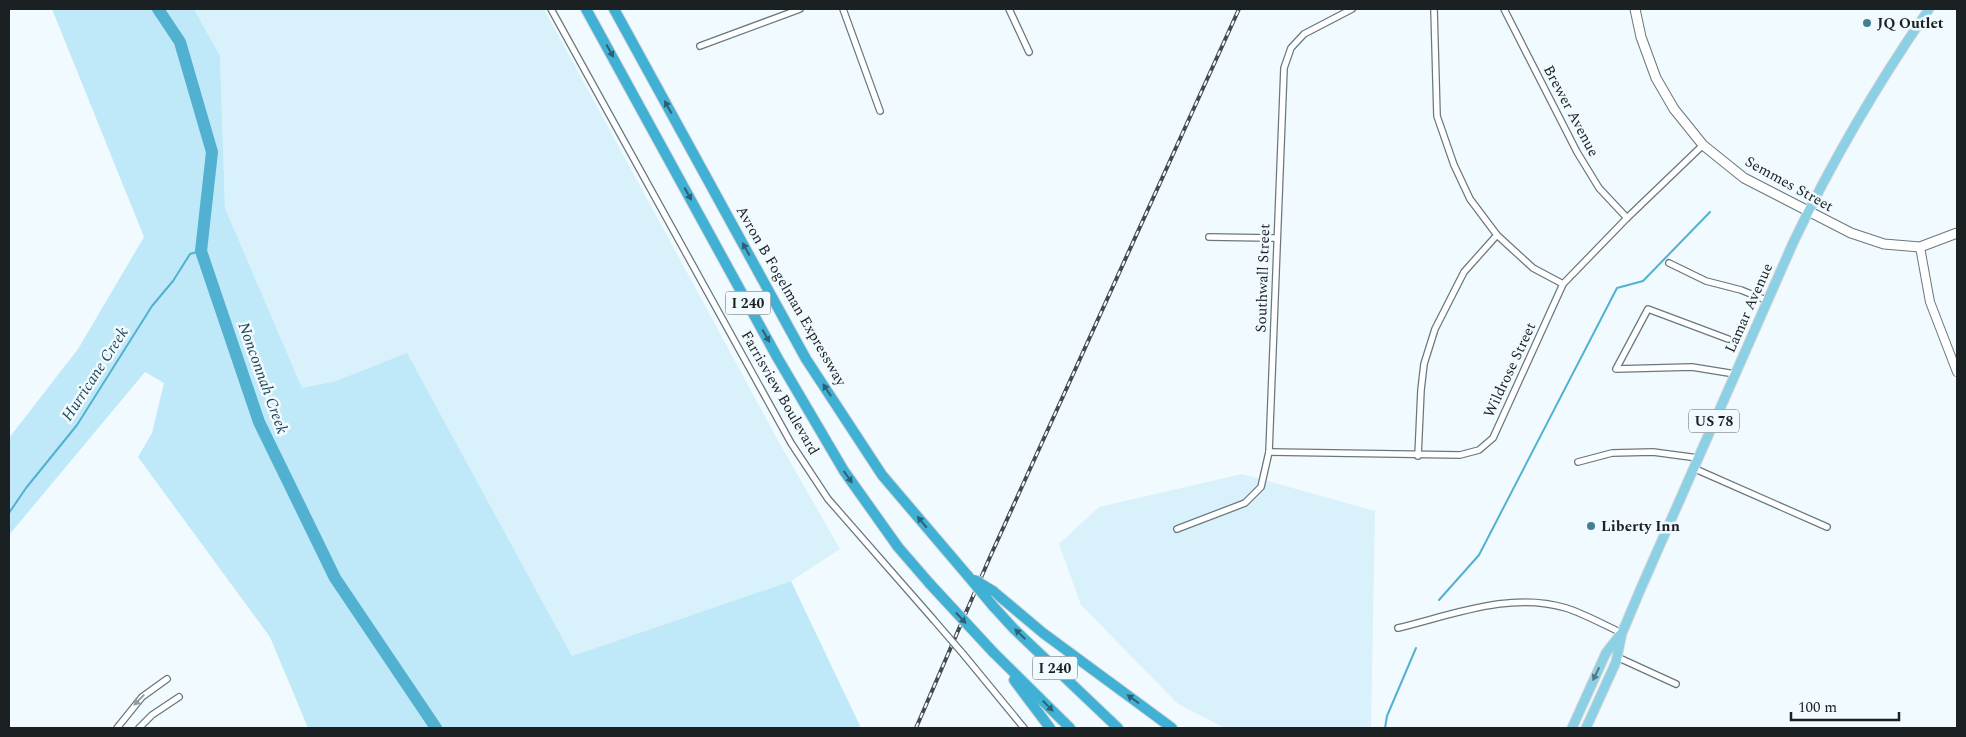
<svg xmlns="http://www.w3.org/2000/svg" width="1966" height="737" font-family="Spectral,serif">
<style>
.built{fill:#d9f1fb}
.green{fill:#bfe9f9}
.lines{fill:none;stroke-linecap:round;stroke-linejoin:round}
.stream{stroke:#52b1d0;stroke-width:2}
.river{stroke:#52b1d0;stroke-width:12}
.minor-casing{stroke:#6a787d;stroke-width:8}
.tertiary-casing{stroke:#6a787d;stroke-width:10}
.secondary-casing{stroke:#6a787d;stroke-width:11}
.primary-casing{stroke:#d6d7d7;stroke-width:11}
.motorway-casing{stroke:#d6d7d7;stroke-width:12}
.minor{stroke:#fff;stroke-width:5.5}
.tertiary{stroke:#fff;stroke-width:8}
.secondary{stroke:#fff;stroke-width:9}
.primary{stroke:#8cd0e5;stroke-width:9}
.motorway{stroke:#40b0d4;stroke-width:10}
.rail-casing{stroke:#444a4d;stroke-width:4}
.rail{stroke:#f1fafe;stroke-width:2;stroke-dasharray:5.5;stroke-linecap:butt}
.minor-bridge-casing{stroke:#6a787d;stroke-width:8;stroke-linecap:butt}
.motorway-bridge-casing{stroke:#d6d7d7;stroke-width:12;stroke-linecap:butt}
.minor-bridge{stroke:#fff;stroke-width:5.5}
.motorway-bridge{stroke:#40b0d4;stroke-width:10}
.oneway{fill:#2c6173}
.oneway2{fill:#547884}
.oneway3{fill:#989b9c}
.poi-dot{fill:#417f94;stroke:#f1fafe;stroke-width:2}
.labels{text-anchor:middle;dominant-baseline:central;stroke-width:5;stroke-linejoin:round;paint-order:stroke}
.shield{fill:#f1fafe;stroke:#5b6265;stroke-width:1}
.shield-label{font-size:14px;font-weight:bold;fill:#1b2123}
.poi-label{font-size:15px;font-weight:bold;fill:#1b2123;stroke:#f1fafe;text-anchor:start}
.street-label{font-size:15px;fill:#1b2123;stroke:#f1fafe}
.water-label{font-size:16px;font-style:italic;fill:#1f4857;stroke:#f1fafe}
</style>
<rect width="100%" height="100%" fill="#f1fafe"/>
<g class="built">
<path d="M194 9H544L780 444 840 549 791 581 572 656 407 354 336 381 302 388 225 208 220 56Z"/>
<path d="M1242 474 1375 511 1371 728H1225L1178 704 1081 605 1059 544 1099 507Z"/>
</g>
<path class="green" d="M52 9H194L220 56 225 208 302 388 336 381 407 353 572 656 791 581 861 728H308L270 637 138 457 152 433 164 383 145 372 9 535V438L78 349 144 237Z"/>
<g class="lines">
<g class="stream">
<path d="M9 513 26 488 77 425 152 306 173 281 190 254 201 251"/>
<path d="M1439 600 1479 555 1617 288 1643 281 1710 212"/>
<path d="M1385 728 1387 716 1416 648"/>
</g>
<path class="river" d="M158 9 180 42 212 152 201 251 259 422 335 578 436 728"/>
<g class="minor-casing">
<g id="minor">
<path d="M551 9 791 443 828 499 933 619"/>
<path d="M843 9 880 111"/>
<path d="M1009 9 1029 52"/>
<path d="M1434 9 1437 116 1454 165 1470 199 1497 235 1533 268 1563 284"/>
<path d="M1504 9 1577 152 1599 188 1627 218"/>
<path d="M700 46 800 9"/>
<path d="M1209 237 1277 238"/>
<path d="M1669 263 1706 281 1741 290 1766 300"/>
<path d="M1728 339 1648 309 1616 369 1692 367 1735 374"/>
<path d="M1269 452 1460 455 1479 450 1493 438 1563 284 1627 218 1703 145"/>
<path d="M1418 456 1421 390 1424 364 1435 329 1464 272 1497 235"/>
<path d="M1578 462 1612 453 1653 452 1698 458"/>
<path d="M1693 468 1827 527"/>
<path d="M1177 529 1245 503 1261 487 1269 452 1284 68 1291 48 1304 34 1352 9"/>
<path d="M1398 628C1452 615 1511 591 1566 608 1585 614 1604 625 1622 633"/>
<path d="M964 655 1024 728"/>
<path d="M1617 657 1676 684"/>
<path d="M117 728 142 697 167 679"/>
<path d="M139 728 152 715 179 697"/>
</g>
</g>
<g class="tertiary-casing">
<path id="tertiary" d="M1920 247 1930 302 1957 372"/>
</g>
<g class="secondary-casing">
<path id="secondary" d="M1635 9 1641 37 1656 78 1674 109 1703 145 1744 178 1851 233 1884 244 1920 247 1957 233"/>
</g>
<g class="primary-casing">
<g id="primary">
<path d="M1572 728 1606 653 1620 635"/>
<path d="M1586 728 1616 662 1622 633 1641 588 1793 243C1832 161 1878 83 1929 9"/>
</g>
</g>
<g class="motorway-casing">
<g id="motorway">
<path d="M586 9 777 357 844 471 898 547 930 584"/>
<path d="M614 9 806 359 882 475 968 576"/>
<path d="M993 591 1043 633 1172 728"/>
<path d="M993 606 1014 629 1118 728"/>
<path d="M993 652 1070 728"/>
<path d="M1014 680 1050 728"/>
</g>
</g>
<use href="#minor" class="minor"/>
<use href="#tertiary" class="tertiary"/>
<use href="#secondary" class="secondary"/>
<use href="#primary" class="primary"/>
<use href="#motorway" class="motorway"/>
<g class="rail-casing">
<path id="rail" d="M916 728 990 557 1239 9"/>
</g>
<use href="#rail" class="rail"/>
<g class="minor-bridge-casing">
<path id="minor-bridge" d="M933 619 964 655"/>
</g>
<g class="motorway-bridge-casing">
<g id="motorway-bridge">
<path d="M968 576 993 606"/>
<path d="M975 580 993 591"/>
<path d="M930 584 993 652"/>
</g>
</g>
<use href="#minor-bridge" class="minor-bridge"/>
<use href="#motorway-bridge" class="motorway-bridge"/>
</g>
<defs><path id="oneway-solid" d="M-6-.8H1V-3.2L6.5 0L1 3.2V.8H-6Z" transform="scale(1.25)"/></defs>
<g class="oneway">
<use href="#oneway-solid" transform="translate(610 51) rotate(61)"/>
<use href="#oneway-solid" transform="translate(668 107) rotate(-119)"/>
<use href="#oneway-solid" transform="translate(688 194) rotate(61)"/>
<use href="#oneway-solid" transform="translate(746 249) rotate(-119)"/>
<use href="#oneway-solid" transform="translate(766 336) rotate(61)"/>
<use href="#oneway-solid" transform="translate(827 390) rotate(-123)"/>
<use href="#oneway-solid" transform="translate(848 477) rotate(55)"/>
<use href="#oneway-solid" transform="translate(922 522) rotate(-130)"/>
<use href="#oneway-solid" transform="translate(961 618) rotate(47)"/>
<use href="#oneway-solid" transform="translate(1020 634) rotate(-136)"/>
<use href="#oneway-solid" transform="translate(1133 699) rotate(-144)"/>
<use href="#oneway-solid" transform="translate(1048 706) rotate(46)"/>
</g>
<use class="oneway2" href="#oneway-solid" transform="translate(1596 674) rotate(116)"/>
<use class="oneway3" href="#oneway-solid" transform="translate(139 700) rotate(134)"/>
<g class="poi-dot">
<circle cx="1867" cy="23" r="5"/>
<circle cx="1591" cy="526" r="5"/>
</g>
<g class="labels">
<g class="shield">
<rect x="725.5" y="291.5" width="45" height="23" rx="4"/>
<rect x="1689" y="409.5" width="50" height="23" rx="4"/>
<rect x="1032.5" y="656.5" width="45" height="23" rx="4"/>
</g>
<g class="shield-label">
<text x="748" y="303">I 240</text>
<text x="1714" y="421">US 78</text>
<text x="1055" y="668">I 240</text>
</g>
<g class="poi-label">
<text x="1877" y="23">JQ Outlet</text>
<text x="1601" y="526">Liberty Inn</text>
</g>
<g class="street-label">
<text transform="translate(1571 111) rotate(62)">Brewer Avenue</text>
<text transform="translate(1789 184) rotate(29)">Semmes Street</text>
<text transform="translate(1263 278) rotate(-88)">Southwall Street</text>
<text transform="translate(791 296) rotate(60)">Avron B Fogelman Expressway</text>
<text transform="translate(1749 308) rotate(-66)">Lamar Avenue</text>
<text transform="translate(1510 370) rotate(-65)">Wildrose Street</text>
<text transform="translate(780 393) rotate(60)">Farrisview Boulevard</text>
</g>
<g class="water-label">
<text transform="translate(95 374) rotate(-57)">Hurricane Creek</text>
<text transform="translate(263 378) rotate(70)">Nonconnah Creek</text>
</g>
</g>
<rect width="1966" height="737" fill="none" stroke="#1b2123" stroke-width="20"/>
<path d="M1791 712v8h108v-8" fill="none" stroke="#1b2123" stroke-width="2.5"/>
<text x="1798" y="712" font-size="15" fill="#1b2123" stroke="#f1fafe" stroke-width="4" paint-order="stroke">100 m</text>
</svg>
